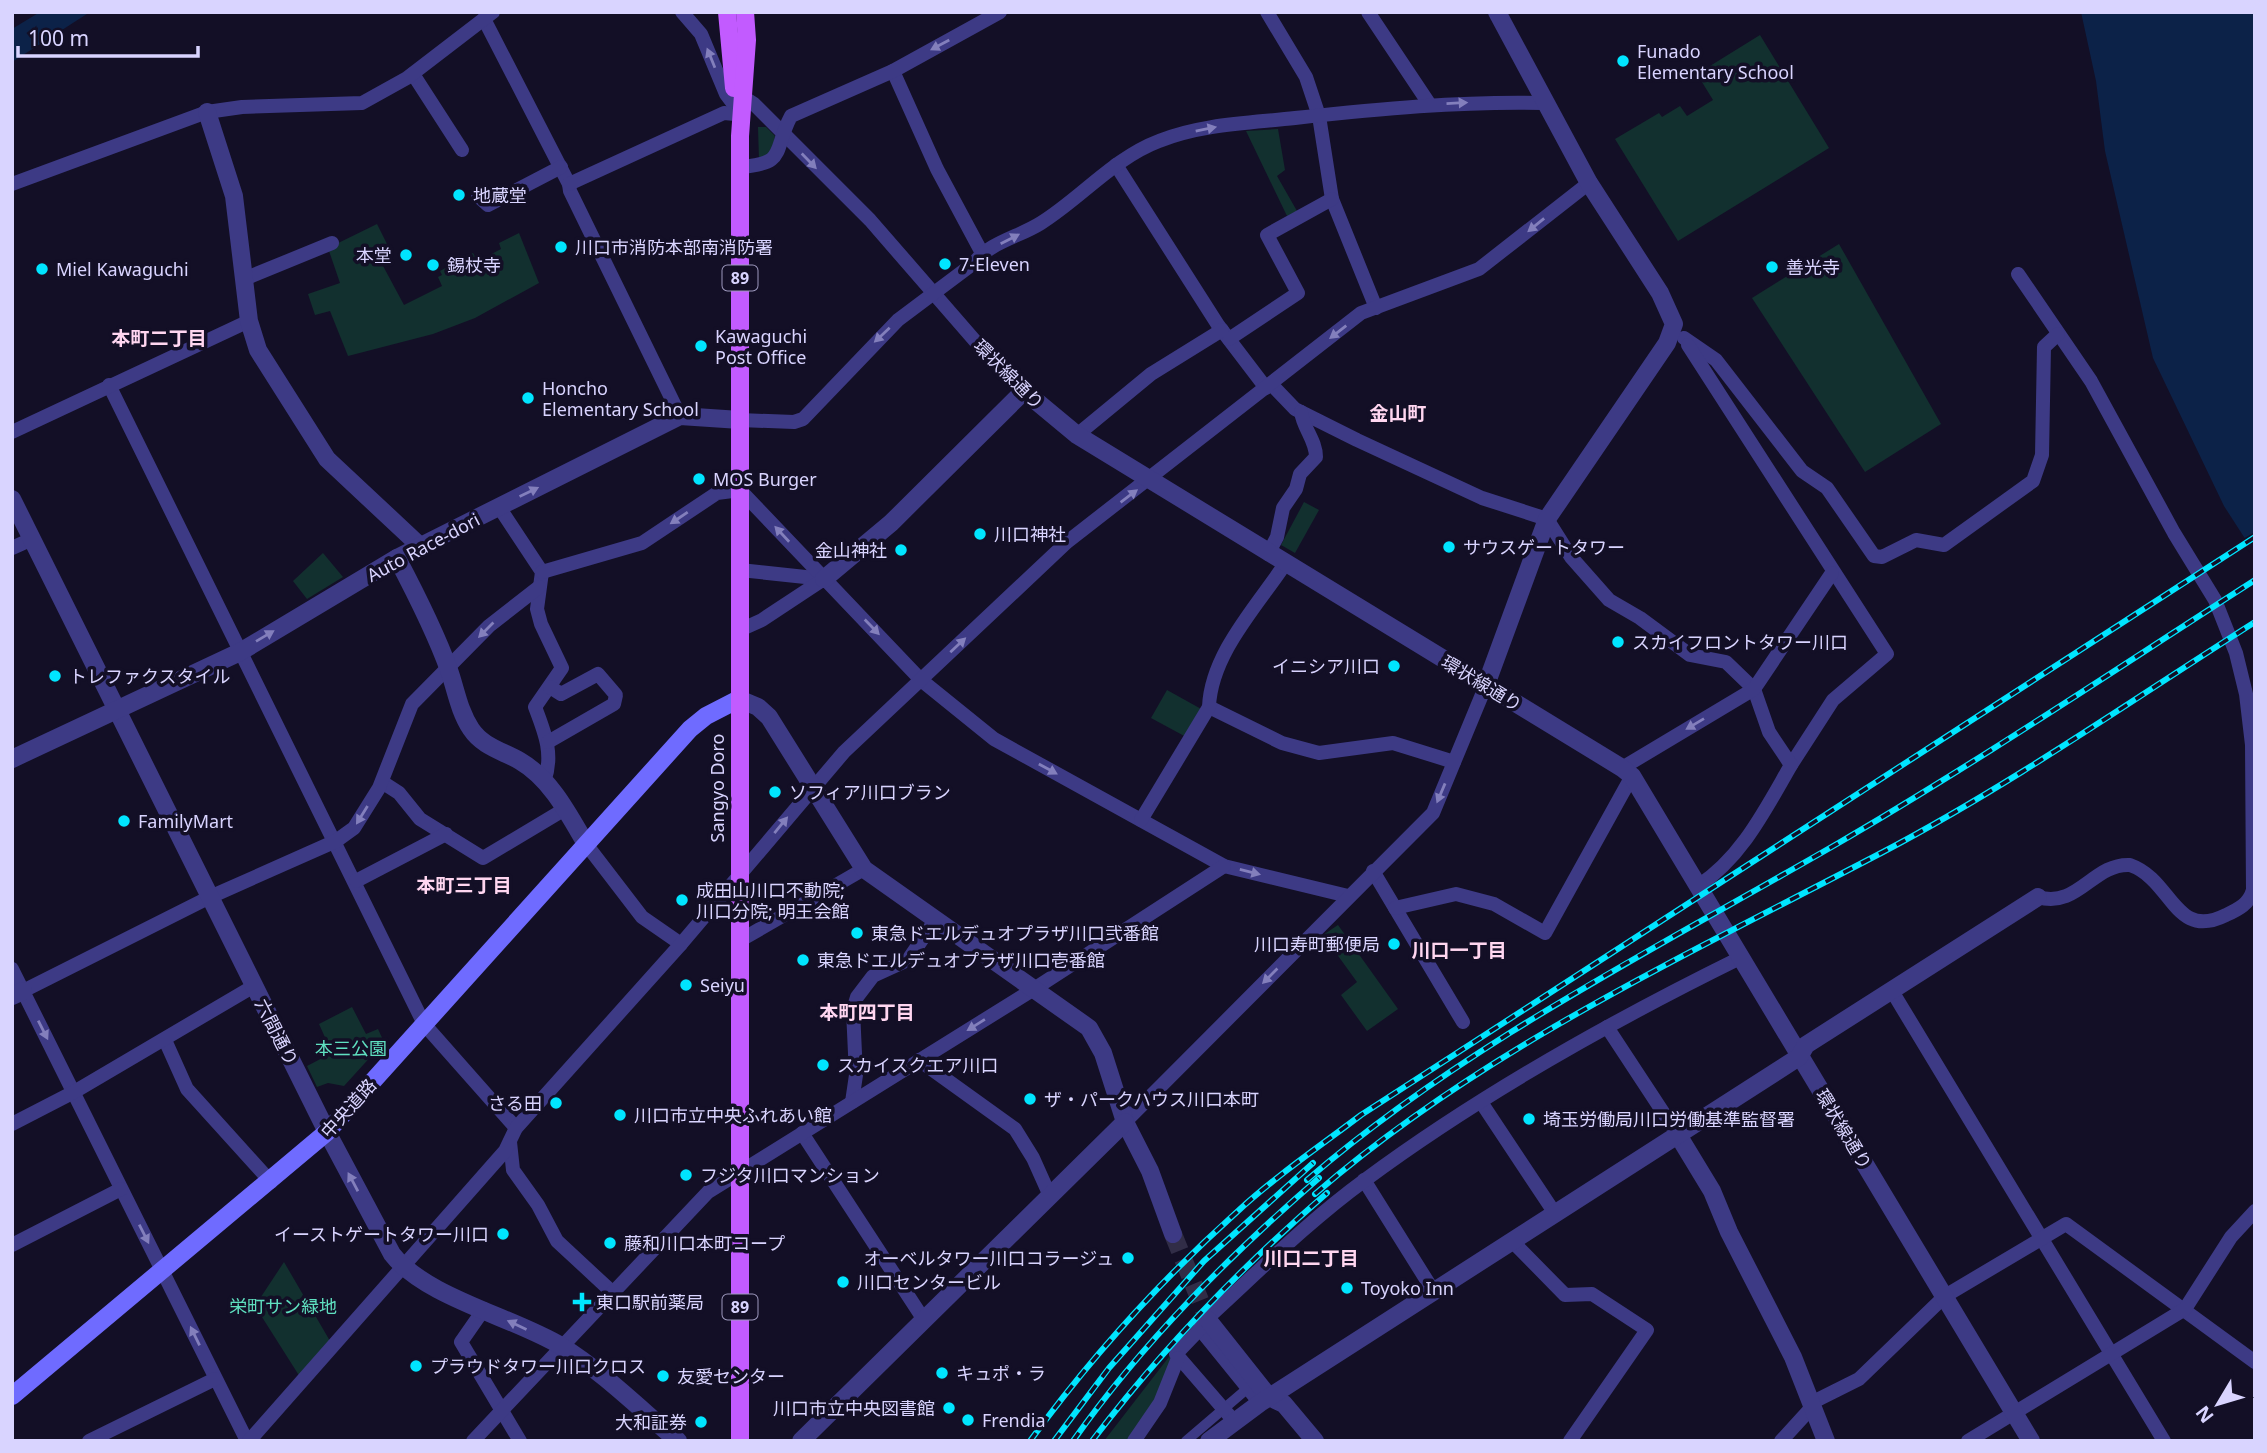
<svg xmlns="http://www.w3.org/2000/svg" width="2267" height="1453" font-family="'Noto Sans','Noto Sans JP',sans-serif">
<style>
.green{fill:#12302f}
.water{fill:#0c2248}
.pier{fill:#130f26}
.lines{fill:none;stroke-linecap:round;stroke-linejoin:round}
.tertiary-tunnel{stroke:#312d47;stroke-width:18;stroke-dasharray:18 9;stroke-linecap:butt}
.pedestrian{stroke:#3d3a85;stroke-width:10}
.minor{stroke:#3d3a85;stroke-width:14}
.tertiary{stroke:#3d3a85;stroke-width:18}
.secondary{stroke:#6f6bff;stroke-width:18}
.primary{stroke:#c25bff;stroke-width:18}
.rail-casing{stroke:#00e5ff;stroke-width:6}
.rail{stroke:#130f26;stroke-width:3.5;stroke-dasharray:10;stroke-linecap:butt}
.oneway{fill:#837fbc}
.poi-dot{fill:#00e5ff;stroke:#130f26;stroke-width:2.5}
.labels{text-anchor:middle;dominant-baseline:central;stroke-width:7;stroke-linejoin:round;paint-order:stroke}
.shield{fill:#130f26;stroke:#9e99be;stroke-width:2}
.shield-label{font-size:16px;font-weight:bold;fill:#d9d4ff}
.poi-label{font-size:18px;fill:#d9d4ff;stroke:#130f26;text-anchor:start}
.street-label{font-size:18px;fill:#d9d4ff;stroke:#130f26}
.park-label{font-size:18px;fill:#5fe0c0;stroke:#130f26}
.neighbourhood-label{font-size:19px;font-weight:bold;fill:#ffd6f0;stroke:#130f26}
</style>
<rect width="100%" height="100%" fill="#130f26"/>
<g class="green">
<path d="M1760 35 1829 148 1678 241 1615 139 1659 113 1662 117 1680 106 1687 116 1713 100 1697 74Z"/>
<path d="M758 127H766L775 136 772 153 759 160Z"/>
<path d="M1278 129 1285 170 1277 176 1297 211 1287 216 1246 131Z"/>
<path d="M377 224 387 244 382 248 387 261 382 264 404 305 442 286 438 277 442 275 440 271 473 253 478 261 501 249 499 243 519 233 539 283 475 318 433 334 348 356 330 311 315 315 308 294 340 283 328 248Z"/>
<path d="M1839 244 1941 424 1865 472 1752 298Z"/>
<path d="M1304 502 1319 510 1295 553 1281 545Z"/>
<path d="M323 553 343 577 307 599 293 581Z"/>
<path d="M1167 690 1203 710 1188 738 1151 718Z"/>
<path d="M1338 925 1398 1009 1367 1031 1341 995 1357 982 1323 935Z"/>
<path d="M352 1007 366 1034 378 1029 384 1042 344 1086 328 1083 317 1087 307 1066 332 1053 319 1024Z"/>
<path d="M284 1262 330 1341 300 1377 255 1306Z"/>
<path d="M1172 1353 1174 1357 1155 1400 1126 1441H1104Z"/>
</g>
<g class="water">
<path d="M40 12H90L12 62V29Z"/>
<path d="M2081 12H2255V554L2224 506 2153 358 2105 151 2096 81Z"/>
</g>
<path class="pier" d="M2255 532V554L2252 556 2241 540Z"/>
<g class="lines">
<path class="tertiary-tunnel" d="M1173 1234 1208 1320"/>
<path class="pedestrian" d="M1186 1441 1248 1388"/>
<g class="minor">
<path d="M682 12 701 34 726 94 735 106"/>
<path d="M1267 12 1306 77 1319 116 1332 199 1376 308"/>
<path d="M1368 12 1430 105"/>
<path d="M484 19 569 184 570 191 680 416"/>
<path d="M893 71 937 169 982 253"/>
<path d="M413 74 462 150"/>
<path d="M743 97 754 104 870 220 976 342 1024 391"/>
<path d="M1116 165 1218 325 1266 388"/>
<path d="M740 167C788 163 772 152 791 116L893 71 1000 12"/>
<path d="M12 184 207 112 242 107 362 103 407 78 493 12"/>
<path d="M569 184 724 113 735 114"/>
<path d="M478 196 488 205 561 167"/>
<path d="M2018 274 2091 381 2174 533 2215 600 2236 653 2246 694 2252 745 2253 890C2249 904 2239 909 2226 915 2174 941 2173 880 2130 865 2093 863 2078 909 2038 897"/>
<path d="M244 279 332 243"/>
<path d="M1684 338 1716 360 1802 471 1827 488 1874 556 1882 557 1916 540 1944 545 2033 481 2042 455 2044 347 2058 334"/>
<path d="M1229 339 1298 293 1267 235 1332 199"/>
<path d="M1688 345 1887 654 1833 700 1791 765"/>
<path d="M109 385 424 1024 516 1128"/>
<path d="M1272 385 1295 409 1357 440 1482 498 1547 519 1571 557 1609 600 1640 618 1690 655 1726 662 1754 689 1769 732 1791 765C1765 810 1742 857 1698 886"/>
<path d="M740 420 794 422 803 419 898 320 974 263C990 242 1019 237 1041 223 1081 198 1114 158 1159 141 1201 124 1250 123 1295 118 1378 109 1460 101 1544 103"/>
<path d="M12 432 249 321"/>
<path d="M1077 435 1151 374 1222 330"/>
<path d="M499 507 542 572 537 609 541 624 562 668 535 707C545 733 554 755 544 782"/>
<path d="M12 548 32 539"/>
<path d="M1268 554 1277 537 1283 508 1296 489 1300 474 1316 457C1316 440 1303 428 1301 412"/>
<path d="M740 570 824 579"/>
<path d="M542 572 642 543 717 493 740 490 921 680 994 739 1224 866 1348 896"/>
<path d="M740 630 762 620 824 579"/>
<path d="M1209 707 1282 743 1319 753 1393 743 1454 762"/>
<path d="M548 742 614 704 616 695 598 674 561 694 550 687"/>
<path d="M1622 768 1754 689 1832 573"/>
<path d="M382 782 399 793 420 819 483 858 565 809"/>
<path d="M1141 820 1209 707C1211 654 1257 606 1285 564"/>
<path d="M586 844 642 917 681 944"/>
<path d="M1373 871 1463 1022"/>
<path d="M356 881 446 834"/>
<path d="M1395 908 1456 894 1494 904 1545 933 1632 776"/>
<path d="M739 941 864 869"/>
<path d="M12 969 247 1441"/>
<path d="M23 991 210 897 336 841 354 828 379 788 412 704 489 626 539 587"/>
<path d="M1892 991 2164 1441"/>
<path d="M1607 1027 1678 1135"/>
<path d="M165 1040 187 1089 271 1182"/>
<path d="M919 1060 1015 1129 1033 1158 1050 1196"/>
<path d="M852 1102 856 1075 853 1010 857 997 873 976 908 960 936 919"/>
<path d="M1481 1102 1556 1215"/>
<path d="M1125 1122 1433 813 1486 685"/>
<path d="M12 1124 74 1092 254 986"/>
<path d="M802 1133 924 1320"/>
<path d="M510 1142 513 1170 538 1205 557 1241 612 1292"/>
<path d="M1364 1180 1434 1292"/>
<path d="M1513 1242 1565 1295 1592 1294 1647 1330 1570 1441"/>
<path d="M12 1245 121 1189"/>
<path d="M484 1309 461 1342 520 1441"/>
<path d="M1200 1329 1260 1403"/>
<path d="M1811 1403 1859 1379 1945 1296 2066 1224 2255 1362"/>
<path d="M1234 1421 1176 1354 1200 1329 1201 1324C1255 1275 1306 1223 1365 1180 1481 1094 1610 1022 1740 958"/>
<path d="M89 1441 215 1379"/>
<path d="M249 1441 505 1151 516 1128 681 944 844 752 1067 542 1361 313 1479 269 1589 183"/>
<path d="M473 1441 708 1192 1034 989 1224 866"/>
<path d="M1134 1441 1160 1403 1178 1358"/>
<path d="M1781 1441 1813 1406"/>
<path d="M1968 1441 2185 1309 2231 1237 2255 1211"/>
</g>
<g class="tertiary">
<path d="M207 112 234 196 249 321 258 350 327 459 420 546"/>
<path d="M12 499 327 1132 392 1254C425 1297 513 1317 561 1346 603 1372 640 1409 678 1441"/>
<path d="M397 558C416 594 435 631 449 670 456 690 459 711 471 729 483 747 503 751 520 761 551 779 569 815 586 844"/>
<path d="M824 579 891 523 1024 391 1077 435 1622 768 1632 776 2031 1441"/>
<path d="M1486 685 1547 519 1667 343 1674 324 1660 293 1589 183 1497 12"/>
<path d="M739 699 758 707 769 717 864 869 1089 1028 1103 1053 1125 1122 1150 1171 1173 1234"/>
<path d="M12 759 240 652 397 558 680 416 740 420"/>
<path d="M12 996 23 991"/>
<path d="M1678 1135 1712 1191 1729 1232 1793 1357 1826 1441"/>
<path d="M1208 1320 1269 1397 1284 1404 1315 1441"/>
<path d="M801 1441 1125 1122"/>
<path d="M1209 1441 1260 1403 1799 1057 1806 1045 2038 897"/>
</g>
<path class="secondary" d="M12 1396 327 1132 690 729 706 716 739 699"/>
<g class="primary">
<path d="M727 12 734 88"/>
<path d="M740 1441V136L747 40 745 12"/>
</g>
<g class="rail-casing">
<g id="rail">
<path d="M1307 1180C1465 1044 1655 949 1835 845 1978 762 2116 669 2255 580"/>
<path d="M1315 1194C1484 1048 1687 955 1883 852 2012 784 2132 700 2255 622"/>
<path d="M1030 1441C1091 1357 1161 1280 1238 1211 1276 1176 1320 1146 1361 1115L2255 537"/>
<path d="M1054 1441 1109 1368 1204 1261 1313 1163"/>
<path d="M1073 1441C1143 1342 1228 1257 1319 1178"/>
<path d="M1092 1441C1162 1349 1240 1268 1327 1193"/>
</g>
</g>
<use href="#rail" class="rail"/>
</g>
<defs><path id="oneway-solid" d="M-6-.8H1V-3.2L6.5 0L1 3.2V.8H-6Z" transform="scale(1.75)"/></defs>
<g class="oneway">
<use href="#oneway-solid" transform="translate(940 45) rotate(152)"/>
<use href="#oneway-solid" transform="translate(711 58) rotate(-112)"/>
<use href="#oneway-solid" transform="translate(1457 103) rotate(-3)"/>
<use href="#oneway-solid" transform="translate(1206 129) rotate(-11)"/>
<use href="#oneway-solid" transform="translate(809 161) rotate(46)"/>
<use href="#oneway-solid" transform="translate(1536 225) rotate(141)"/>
<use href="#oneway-solid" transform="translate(1010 239) rotate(-27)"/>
<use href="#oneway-solid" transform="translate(1338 332) rotate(142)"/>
<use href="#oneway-solid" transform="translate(882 335) rotate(137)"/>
<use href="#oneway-solid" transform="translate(529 492) rotate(-26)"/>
<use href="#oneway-solid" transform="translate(1129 496) rotate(-37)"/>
<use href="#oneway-solid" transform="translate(679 518) rotate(146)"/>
<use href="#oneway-solid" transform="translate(782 534) rotate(-133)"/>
<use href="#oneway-solid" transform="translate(872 627) rotate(46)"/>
<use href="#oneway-solid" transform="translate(486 630) rotate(135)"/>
<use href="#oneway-solid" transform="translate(265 636) rotate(-31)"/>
<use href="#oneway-solid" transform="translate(958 645) rotate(-43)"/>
<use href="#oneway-solid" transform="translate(1695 724) rotate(149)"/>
<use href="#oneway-solid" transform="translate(1048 769) rotate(29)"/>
<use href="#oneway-solid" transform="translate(1441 793) rotate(113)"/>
<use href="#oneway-solid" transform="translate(362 815) rotate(122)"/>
<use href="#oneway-solid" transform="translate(781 825) rotate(-51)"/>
<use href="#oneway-solid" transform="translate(1250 872) rotate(14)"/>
<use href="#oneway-solid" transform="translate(1270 976) rotate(135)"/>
<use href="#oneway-solid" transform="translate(976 1025) rotate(148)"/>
<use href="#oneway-solid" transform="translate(43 1030) rotate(63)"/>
<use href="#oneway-solid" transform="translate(353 1182) rotate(-118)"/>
<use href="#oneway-solid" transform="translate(144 1234) rotate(63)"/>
<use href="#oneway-solid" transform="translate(517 1325) rotate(-155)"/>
<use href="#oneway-solid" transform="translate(195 1336) rotate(-116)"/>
</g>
<g class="poi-dot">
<circle cx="1623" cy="61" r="7"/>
<circle cx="459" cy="195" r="7"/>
<circle cx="561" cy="247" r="7"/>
<circle cx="406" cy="255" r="7"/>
<circle cx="945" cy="264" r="7"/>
<circle cx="433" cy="265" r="7"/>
<circle cx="1772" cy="267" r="7"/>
<circle cx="42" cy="269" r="7"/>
<circle cx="701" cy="346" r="7"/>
<circle cx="528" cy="398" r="7"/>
<circle cx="699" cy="479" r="7"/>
<circle cx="980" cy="534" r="7"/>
<circle cx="1449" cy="547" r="7"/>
<circle cx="901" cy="550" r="7"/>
<circle cx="1618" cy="642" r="7"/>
<circle cx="1394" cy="666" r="7"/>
<circle cx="55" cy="676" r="7"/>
<circle cx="775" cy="792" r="7"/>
<circle cx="124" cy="821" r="7"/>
<circle cx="682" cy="900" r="7"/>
<circle cx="857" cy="933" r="7"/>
<circle cx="1394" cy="944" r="7"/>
<circle cx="803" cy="960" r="7"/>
<circle cx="686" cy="985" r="7"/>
<circle cx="823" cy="1065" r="7"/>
<circle cx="1030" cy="1099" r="7"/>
<circle cx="556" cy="1103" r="7"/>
<circle cx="620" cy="1115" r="7"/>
<circle cx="1529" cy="1119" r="7"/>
<circle cx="686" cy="1175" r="7"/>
<circle cx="503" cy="1234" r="7"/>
<circle cx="610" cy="1243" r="7"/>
<circle cx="1128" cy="1258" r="7"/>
<circle cx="843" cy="1282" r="7"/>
<circle cx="1347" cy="1288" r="7"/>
<path d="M578.5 1291.5h7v7h7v7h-7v7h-7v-7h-7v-7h7z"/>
<circle cx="416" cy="1366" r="7"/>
<circle cx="942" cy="1373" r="7"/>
<circle cx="663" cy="1376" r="7"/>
<circle cx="949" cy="1408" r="7"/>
<circle cx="968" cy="1420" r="7"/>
<circle cx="701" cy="1422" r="7"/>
</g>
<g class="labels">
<g class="shield">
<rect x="722.5" y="265.5" width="35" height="25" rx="5"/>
<rect x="722.5" y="1294.5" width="35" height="25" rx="5"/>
</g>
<g class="shield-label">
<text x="740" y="278">89</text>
<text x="740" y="1307">89</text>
</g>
<g class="poi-label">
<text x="1637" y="51">Funado<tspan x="1637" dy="21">Elementary School</tspan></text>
<text x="473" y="195">地蔵堂</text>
<text x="575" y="247">川口市消防本部南消防署</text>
<text x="392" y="255" text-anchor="end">本堂</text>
<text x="959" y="264">7-Eleven</text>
<text x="447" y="265">錫杖寺</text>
<text x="1786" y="267">善光寺</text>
<text x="56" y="269">Miel Kawaguchi</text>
<text x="715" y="336">Kawaguchi<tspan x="715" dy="21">Post Office</tspan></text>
<text x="542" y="388">Honcho<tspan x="542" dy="21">Elementary School</tspan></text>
<text x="713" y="479">MOS Burger</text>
<text x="994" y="534">川口神社</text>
<text x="1463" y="547">サウスゲートタワー</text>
<text x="887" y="550" text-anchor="end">金山神社</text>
<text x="1632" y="642">スカイフロントタワー川口</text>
<text x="1380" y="666" text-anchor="end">イニシア川口</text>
<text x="69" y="676">トレファクスタイル</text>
<text x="789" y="792">ソフィア川口ブラン</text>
<text x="138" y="821">FamilyMart</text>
<text x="696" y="890">成田山川口不動院;<tspan x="696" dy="21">川口分院; 明王会館</tspan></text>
<text x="871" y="933">東急ドエルデュオプラザ川口弐番館</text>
<text x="1380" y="944" text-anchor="end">川口寿町郵便局</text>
<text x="817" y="960">東急ドエルデュオプラザ川口壱番館</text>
<text x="700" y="985">Seiyu</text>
<text x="837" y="1065">スカイスクエア川口</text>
<text x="1044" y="1099">ザ・パークハウス川口本町</text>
<text x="542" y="1103" text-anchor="end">さる田</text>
<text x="634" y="1115">川口市立中央ふれあい館</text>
<text x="1543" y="1119">埼玉労働局川口労働基準監督署</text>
<text x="700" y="1175">フジタ川口マンション</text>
<text x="489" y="1234" text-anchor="end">イーストゲートタワー川口</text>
<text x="624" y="1243">藤和川口本町コープ</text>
<text x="1114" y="1258" text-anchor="end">オーベルタワー川口コラージュ</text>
<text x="857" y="1282">川口センタービル</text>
<text x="1361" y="1288">Toyoko Inn</text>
<text x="596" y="1302">東口駅前薬局</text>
<text x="430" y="1366">プラウドタワー川口クロス</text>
<text x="956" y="1373">キュポ・ラ</text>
<text x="677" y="1376">友愛センター</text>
<text x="935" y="1408" text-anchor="end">川口市立中央図書館</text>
<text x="982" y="1420">Frendia</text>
<text x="687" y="1422" text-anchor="end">大和証券</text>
</g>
<g class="street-label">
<text transform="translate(1009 374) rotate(45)">環状線通り</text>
<text transform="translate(423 547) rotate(-28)">Auto Race-dori</text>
<text transform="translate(1482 683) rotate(31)">環状線通り</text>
<text transform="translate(717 788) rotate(-90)">Sangyo Doro</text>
<text transform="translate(277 1032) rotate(63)">六間通り</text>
<text transform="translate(348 1108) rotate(-48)">中央道路</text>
<text transform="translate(1844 1129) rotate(59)">環状線通り</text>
</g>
<g class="park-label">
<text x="351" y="1048">本三公園</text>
<text x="283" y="1306">栄町サン緑地</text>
</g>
<g class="neighbourhood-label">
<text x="159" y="338">本町二丁目</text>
<text x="1398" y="413">金山町</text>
<text x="464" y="885">本町三丁目</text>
<text x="1459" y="950">川口一丁目</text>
<text x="867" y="1012">本町四丁目</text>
<text x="1311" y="1258">川口二丁目</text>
</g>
</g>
<rect width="2267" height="1453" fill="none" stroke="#d9d4ff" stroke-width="28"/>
<g transform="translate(2218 1404) rotate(232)" stroke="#130f26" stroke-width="5" paint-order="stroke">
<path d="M0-5L12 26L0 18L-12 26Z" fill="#d9d4ff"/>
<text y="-10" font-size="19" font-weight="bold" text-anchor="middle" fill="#d9d4ff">N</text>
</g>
<path d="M18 46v10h180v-10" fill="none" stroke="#d9d4ff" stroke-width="3.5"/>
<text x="28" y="46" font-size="21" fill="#d9d4ff" stroke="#130f26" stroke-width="5" paint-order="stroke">100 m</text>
</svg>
